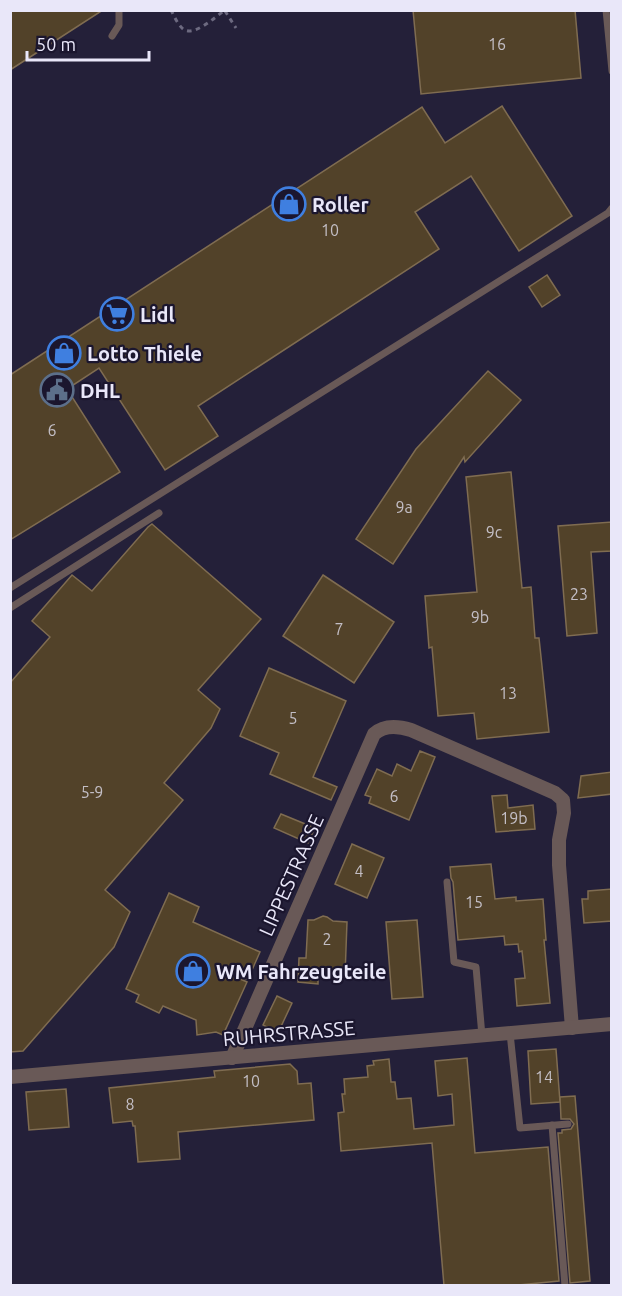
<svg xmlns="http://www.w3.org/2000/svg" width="622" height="1296" font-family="Ubuntu,sans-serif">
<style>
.building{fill:#524229;stroke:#7f6c51;stroke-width:1.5}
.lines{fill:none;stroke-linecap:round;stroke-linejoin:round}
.path{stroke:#6d6a80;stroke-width:3;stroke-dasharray:4.5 4.5;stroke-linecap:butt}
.service{stroke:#695957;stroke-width:7}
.minor{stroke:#695957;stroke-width:14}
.labels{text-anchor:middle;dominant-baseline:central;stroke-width:4.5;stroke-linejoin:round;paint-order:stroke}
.number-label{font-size:16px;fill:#c3bec5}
.poi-label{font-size:20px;font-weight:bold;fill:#e9e7f9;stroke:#1b162e;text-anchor:start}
.street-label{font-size:20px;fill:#e9e7f9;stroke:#1b162e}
</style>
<rect width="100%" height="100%" fill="#242039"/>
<g class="building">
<path d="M10 10H103L10 70Z"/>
<path d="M413 10H575L581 78 421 94Z"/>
<path d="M502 106 572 216 519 251 471 176 415 212 439 249 198 406 218 436 165 470 99 368 67 389 120 472 10 540V375L422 107 445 143Z"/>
<path d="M547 275 560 295 542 307 529 287Z"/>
<path d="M488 371 521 400 465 462 464 457 393 564 356 539 416 449Z"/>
<path d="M511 472 522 588 531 587 535 638H539L549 732 477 739 474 713 438 716 432 647 429 648 425 596 477 592 466 477Z"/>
<path d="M612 522V551L591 552 597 633 567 636 558 526Z"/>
<path d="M152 524 261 619 198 690 220 709 211 728 164 783 183 800 105 890 130 912 114 947 23 1051 10 1052V683L50 637 32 621 72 575 92 591 148 527Z"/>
<path d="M323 575 394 622 354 683 283 636Z"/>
<path d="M269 668 346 701 313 777 337 787 331 800 270 774 279 753 240 736Z"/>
<path d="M420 751 435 757 409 820 369 803 371 797 365 795 377 769 392 776 397 764 411 771Z"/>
<path d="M612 772V794L578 798 581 776Z"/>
<path d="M507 795 508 808 533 805 535 829 496 832 492 796Z"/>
<path d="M281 814 315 828 308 843 274 828Z"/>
<path d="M352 844 384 858 367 898 335 884Z"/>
<path d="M491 864 495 899 516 897V901L543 899 546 940H544L550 1003 517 1006 515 979 525 978 522 951 519 952 518 944 505 945 504 936 458 940 453 882 451 878 450 867Z"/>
<path d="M612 889V921L584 923 582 899H588V891Z"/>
<path d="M169 893 199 907 193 922 260 952 248 979 238 978 247 982 223 1035 216 1032 197 1035 196 1020 163 1006 159 1013 136 1002 139 995 126 989Z"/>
<path d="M323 916 327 917 333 921 347 922 345 976 318 975V984L298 982 299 958H306L308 920H314Z"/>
<path d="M417 920 423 997 392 999 386 922Z"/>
<path d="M277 996 292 1003 278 1033 263 1025Z"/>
<path d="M556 1049 560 1102 531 1104 528 1051Z"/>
<path d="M467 1058 475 1153 548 1147 559 1281 507 1286H444L432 1143 341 1151 338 1113 344 1112 342 1094H345L344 1079 368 1077 367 1066 374 1065 373 1061 389 1059 391 1082H395L397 1099 411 1098 414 1129 454 1125 452 1094 438 1096 435 1061Z"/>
<path d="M290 1064 297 1071 298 1084 311 1083 314 1120 178 1132 180 1159 138 1162 135 1126H133L132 1121 113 1123 109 1088 215 1077 214 1071Z"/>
<path d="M66 1089 69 1127 29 1130 26 1092Z"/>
<path d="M575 1096 590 1281 570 1283 558 1133H562V1130L571 1129 574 1124 570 1119H561L560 1097Z"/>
</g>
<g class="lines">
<g class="path">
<path d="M171 10C174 16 177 23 182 28 192 39 215 17 225 10"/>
<path d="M225 11 236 28"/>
</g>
<g class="service">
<path d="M606 10 612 71"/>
<path d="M112 36 119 25V10"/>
<path d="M10 588 608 213 612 208"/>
<path d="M10 608 159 513"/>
<path d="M447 882 454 962 476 967 482 1036"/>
<path d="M510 1033 520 1128 568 1124"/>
<path d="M552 1125 565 1286"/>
</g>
<g class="minor">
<path d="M232 1058 374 734C384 725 398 726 411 730L555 793 563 800 564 813 559 840V865L572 1028"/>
<path d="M10 1077 612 1024"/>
</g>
</g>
<defs>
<g id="shop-ring" transform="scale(1.725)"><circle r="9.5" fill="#1b162e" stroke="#3f7fe0" stroke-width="1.5"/><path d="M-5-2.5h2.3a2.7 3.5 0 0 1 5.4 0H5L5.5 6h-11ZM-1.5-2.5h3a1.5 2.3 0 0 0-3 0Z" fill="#3f7fe0"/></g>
<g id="supermarket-ring" transform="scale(1.725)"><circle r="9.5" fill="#1b162e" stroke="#3f7fe0" stroke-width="1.5"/><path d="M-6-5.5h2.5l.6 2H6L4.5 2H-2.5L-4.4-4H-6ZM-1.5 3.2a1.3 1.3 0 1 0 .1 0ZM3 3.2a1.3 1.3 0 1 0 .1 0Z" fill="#3f7fe0"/></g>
<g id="civic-ring" transform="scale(1.725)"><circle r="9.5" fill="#1b162e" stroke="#5c6f8a" stroke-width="1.5"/><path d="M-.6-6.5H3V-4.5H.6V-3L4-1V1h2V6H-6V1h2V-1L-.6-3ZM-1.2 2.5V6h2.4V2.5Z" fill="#5c6f8a"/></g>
</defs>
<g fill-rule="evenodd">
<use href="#shop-ring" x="289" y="204"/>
<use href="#supermarket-ring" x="117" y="314"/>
<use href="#shop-ring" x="64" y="353"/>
<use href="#civic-ring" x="57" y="390"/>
<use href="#shop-ring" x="193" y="971"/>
</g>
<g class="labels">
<g class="number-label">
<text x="497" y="44">16</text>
<text x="330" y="230">10</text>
<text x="52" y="430">6</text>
<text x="404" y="507">9a</text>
<text x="494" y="532">9c</text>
<text x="579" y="594">23</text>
<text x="480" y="617">9b</text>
<text x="339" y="629">7</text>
<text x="508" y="693">13</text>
<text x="293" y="718">5</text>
<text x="92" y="792">5-9</text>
<text x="394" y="796">6</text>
<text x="514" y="818">19b</text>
<text x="359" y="871">4</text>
<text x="474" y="902">15</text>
<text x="327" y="939">2</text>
<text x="544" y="1077">14</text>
<text x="251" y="1081">10</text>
<text x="130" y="1104">8</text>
</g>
<g class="poi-label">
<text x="312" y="204">Roller</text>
<text x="140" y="314">Lidl</text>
<text x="87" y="353">Lotto Thiele</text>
<text x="80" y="390">DHL</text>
<text x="216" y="971">WM Fahrzeugteile</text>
</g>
<g class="street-label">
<text transform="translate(291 875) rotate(-66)">LIPPESTRASSE</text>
<text transform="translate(289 1033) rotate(-5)">RUHRSTRASSE</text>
</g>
</g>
<rect width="622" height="1296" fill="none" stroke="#e9e7f9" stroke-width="24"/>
<path d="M27 51v9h122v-9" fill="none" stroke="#e9e7f9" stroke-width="3"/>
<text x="36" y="51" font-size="18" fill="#e9e7f9" stroke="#1b162e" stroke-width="4.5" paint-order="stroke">50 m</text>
</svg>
